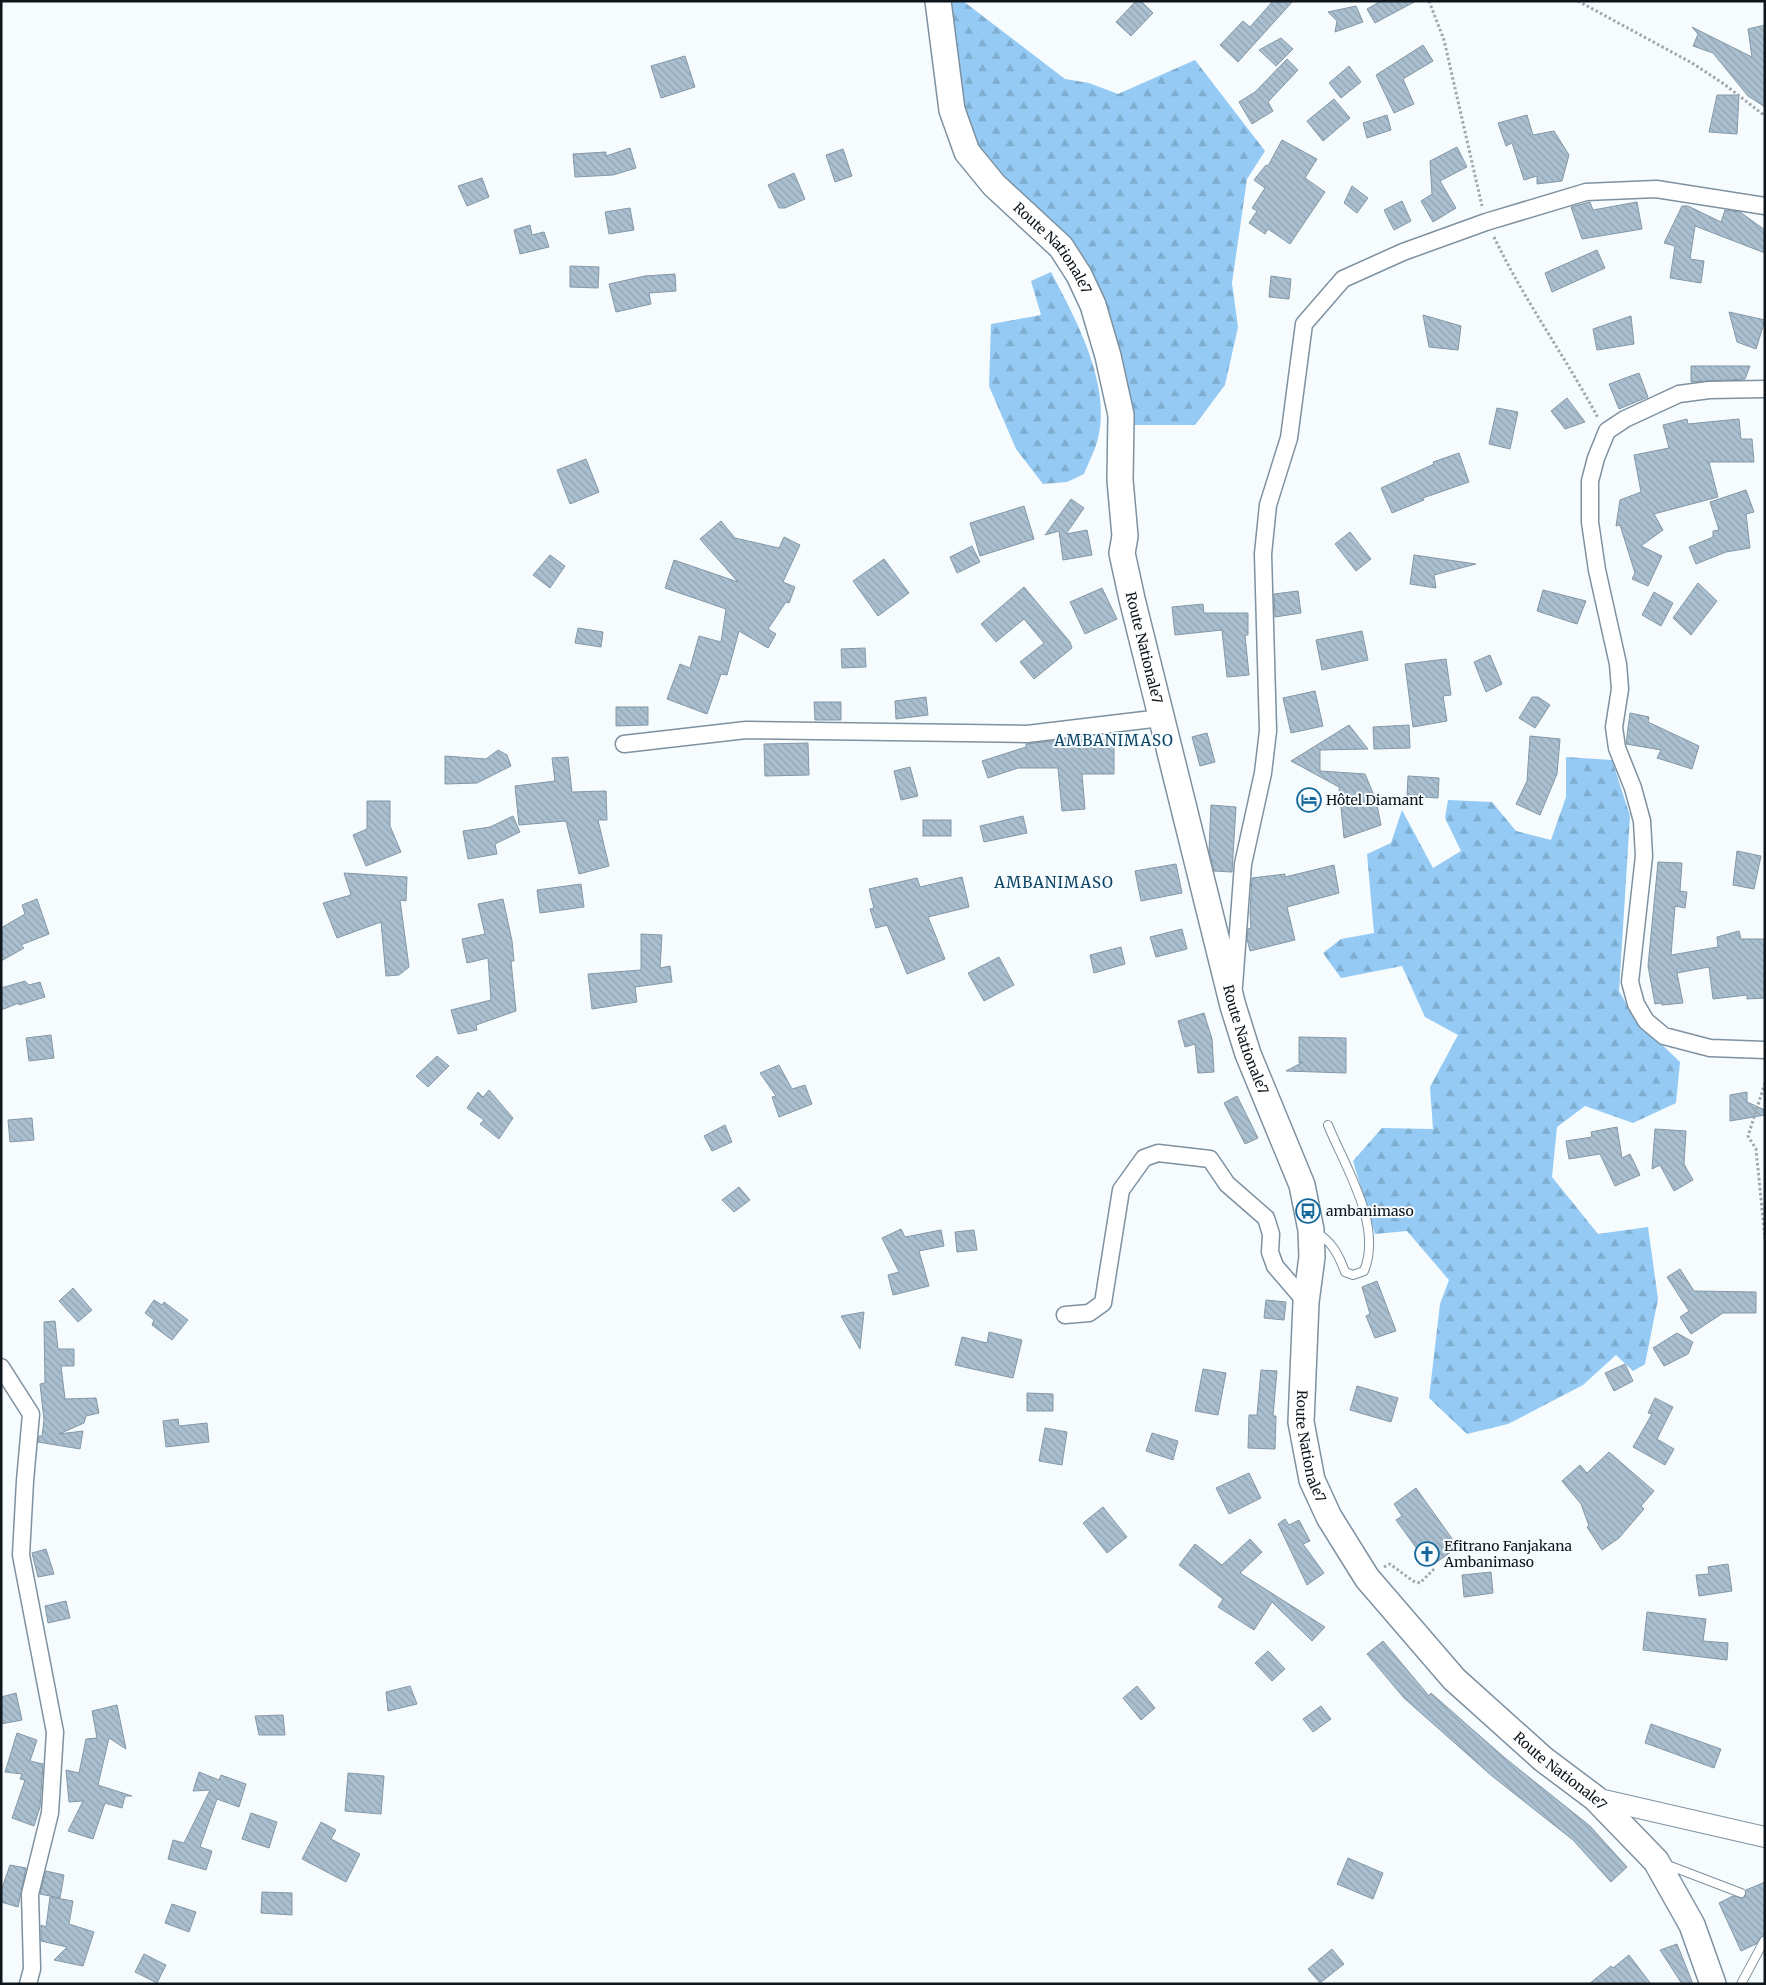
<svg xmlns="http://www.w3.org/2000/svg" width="1766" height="1985" font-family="Merriweather,serif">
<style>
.forest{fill:url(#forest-firs)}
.building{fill:url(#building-back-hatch);stroke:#8498a7}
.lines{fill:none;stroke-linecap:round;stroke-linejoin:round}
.service-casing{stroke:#7d91a0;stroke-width:10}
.minor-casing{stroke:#7d91a0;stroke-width:19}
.tertiary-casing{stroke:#7d91a0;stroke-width:22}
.primary-casing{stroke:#7d91a0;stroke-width:28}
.path{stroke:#a1a7ab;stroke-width:3;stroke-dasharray:2.5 2.5;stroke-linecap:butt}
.service{stroke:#fff;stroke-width:8}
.minor{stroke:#fff;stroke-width:16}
.tertiary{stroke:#fff;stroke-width:20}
.primary{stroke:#fff;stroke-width:25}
.labels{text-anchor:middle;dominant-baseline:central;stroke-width:4;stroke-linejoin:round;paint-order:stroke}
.street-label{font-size:14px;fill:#0e161c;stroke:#f6fbfe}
.poi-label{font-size:14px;fill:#0e161c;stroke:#f6fbfe;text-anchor:start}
.neighbourhood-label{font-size:15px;letter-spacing:1px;fill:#0c4466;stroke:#f6fbfe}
</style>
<defs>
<pattern id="forest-firs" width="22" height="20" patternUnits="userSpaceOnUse" patternTransform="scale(1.25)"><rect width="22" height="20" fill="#94caf3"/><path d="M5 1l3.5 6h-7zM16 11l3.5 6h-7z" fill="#7eadd0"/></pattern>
<pattern id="building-back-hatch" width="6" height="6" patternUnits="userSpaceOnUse" patternTransform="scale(1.25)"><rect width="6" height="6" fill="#aabfcf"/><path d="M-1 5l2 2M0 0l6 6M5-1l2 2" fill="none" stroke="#91a3b1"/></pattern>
</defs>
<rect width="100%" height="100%" fill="#f6fbfe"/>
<g class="forest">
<path d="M947 1H963L1065 79 1089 83 1118 94 1195 60 1265 151 1247 179 1232 283 1238 327 1225 385 1195 425H1129L1108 322 962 137Z"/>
<path d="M1051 272C1076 320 1113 386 1097 442 1094 453 1088 463 1084 474L1067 482 1043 484 1016 449 989 386 991 324 1041 315 1031 281Z"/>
<path d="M1566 757 1612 760 1630 816 1619 991 1635 1019 1680 1062 1676 1103 1633 1123 1585 1106 1557 1127 1552 1177 1598 1234 1648 1227 1658 1299 1645 1364 1633 1371 1616 1355 1583 1385 1508 1424 1467 1434 1429 1398 1440 1304 1449 1280 1407 1231 1375 1234 1353 1161 1382 1128 1433 1129 1430 1087 1458 1035 1425 1017 1402 966 1341 978 1323 953 1341 939 1374 933 1367 854 1391 843 1402 810 1433 868 1461 851 1445 818 1448 800 1492 802 1516 831 1551 840 1566 797Z"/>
</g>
<g class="building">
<path d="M1136 1H1141L1153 13 1131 36 1116 22Z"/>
<path d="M1273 1H1293L1238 62 1220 45 1243 21 1250 27Z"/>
<path d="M1381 1H1416L1375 23 1367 9Z"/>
<path d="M1356 6 1363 22 1335 32 1337 21 1328 12Z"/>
<path d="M1765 25V107L1748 96 1713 53 1693 46 1698 34 1692 27 1752 57 1748 29Z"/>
<path d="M1281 38 1293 49 1276 66 1259 50Z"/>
<path d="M1423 45 1433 61 1403 79 1414 104 1394 113 1376 75Z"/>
<path d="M685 56 695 87 661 98 651 66Z"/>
<path d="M1287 59 1298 70 1268 102 1273 111 1252 124 1239 102 1255 92Z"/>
<path d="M1349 66 1361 82 1341 98 1329 83Z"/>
<path d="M1717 95H1739L1737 134 1709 132Z"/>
<path d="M1334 99 1350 118 1323 141 1307 121Z"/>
<path d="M1387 115 1391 130 1367 138 1363 123Z"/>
<path d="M1527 115 1533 135 1554 131 1569 155 1562 181 1537 184V176L1524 180 1512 143 1506 146 1498 123Z"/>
<path d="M1282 140 1317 159 1305 178 1325 192 1290 244 1268 229 1265 234 1249 223 1257 211 1252 208 1265 188 1254 180 1266 165 1268 166Z"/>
<path d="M1457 147 1467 167 1440 181 1456 208 1433 222 1421 201 1432 194 1430 161Z"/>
<path d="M630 148 636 168 613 175 575 177 573 154 606 152V156Z"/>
<path d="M843 149 852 176 835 182 826 155Z"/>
<path d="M794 173 805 199 785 208H779L768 185Z"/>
<path d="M482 178 489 197 467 206 458 186Z"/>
<path d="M1352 186 1368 198 1357 213 1344 203Z"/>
<path d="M1402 201 1411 221 1394 230 1384 210Z"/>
<path d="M1590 202 1593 210 1637 202 1642 229 1582 239 1571 207Z"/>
<path d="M1682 206H1688L1721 222 1725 210 1740 212 1765 230V253L1695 226 1690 259 1704 261 1701 283 1670 278 1675 246 1664 243Z"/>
<path d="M630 208 634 230 609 234 605 212Z"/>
<path d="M530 225 532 235 544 232 549 247 520 254 514 230Z"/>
<path d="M1597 250 1605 268 1552 292 1545 273Z"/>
<path d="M570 266 599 267 598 288 570 287Z"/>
<path d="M675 274 676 291 649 293 651 304 616 312 609 284 645 276Z"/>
<path d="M1271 276 1291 279 1289 299 1269 297Z"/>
<path d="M1729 312 1765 320 1756 349 1737 342Z"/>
<path d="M1423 315 1461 326 1458 350 1429 347Z"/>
<path d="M1631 316 1634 344 1597 350 1593 329Z"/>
<path d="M1691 366H1750L1745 379 1691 382Z"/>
<path d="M1639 373 1648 397 1619 409 1609 384Z"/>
<path d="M1567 398 1585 422 1565 429 1551 411Z"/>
<path d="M1497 408 1518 412 1510 449 1489 444Z"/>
<path d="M1687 419 1688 424 1739 419 1741 439H1752L1754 462H1709L1718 497 1654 514 1663 530 1641 546 1662 556 1648 586 1632 579 1635 573 1620 525 1616 526 1620 500 1641 492 1634 455 1669 448 1663 425Z"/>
<path d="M1459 453 1469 482 1423 498 1424 500 1392 513 1381 488 1434 464 1433 462Z"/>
<path d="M586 459 599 492 570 504 557 470Z"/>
<path d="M1746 490 1754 512 1746 514 1750 548 1726 552 1696 564 1689 547 1713 537V531L1719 530 1710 502Z"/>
<path d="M1071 499 1084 508 1066 534 1087 530 1092 555 1063 560 1059 531 1045 535Z"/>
<path d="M1024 506 1034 539 980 556 970 523Z"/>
<path d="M721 521 735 538 779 548 784 537 800 545 783 582 795 587 789 603 786 602 768 629 776 634 768 648 739 631 727 675 721 674 707 714 667 699 680 664 690 668 699 636 721 642 726 609 665 588 674 560 738 582 700 539Z"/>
<path d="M1350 532 1371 559 1356 571 1335 544Z"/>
<path d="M972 546 980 562 957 573 950 557Z"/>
<path d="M550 555 565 566 550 588 533 575Z"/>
<path d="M1414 555 1476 564 1434 575 1436 588 1410 584Z"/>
<path d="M884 559 909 593 878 616 853 581Z"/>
<path d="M1698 583 1717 601 1691 635 1673 618Z"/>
<path d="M1024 587 1070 642 1072 648 1034 679 1020 662 1044 643 1024 619 996 642 981 624Z"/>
<path d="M1102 588 1117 619 1085 634 1070 602Z"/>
<path d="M1543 590 1586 601 1577 624 1537 611Z"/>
<path d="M1298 591 1301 613 1275 617 1274 594Z"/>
<path d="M1654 592 1673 603 1661 626 1642 615Z"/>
<path d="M1203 604 1204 613H1248V635H1245L1249 675 1227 677 1222 630 1175 635 1172 607Z"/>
<path d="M578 628 603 632 601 647 575 643Z"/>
<path d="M1362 631 1368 660 1322 670 1316 640Z"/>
<path d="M865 648 866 667 842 668 841 649Z"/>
<path d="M1490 655 1502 684 1486 692 1474 662Z"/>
<path d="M1446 659 1451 695 1443 696 1447 721 1413 727 1405 664Z"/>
<path d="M1315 691 1323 726 1291 733 1283 698Z"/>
<path d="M926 697 928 715 896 719 895 701Z"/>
<path d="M1532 697H1538L1550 705 1535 728 1519 718Z"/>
<path d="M814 702H841V720H815Z"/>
<path d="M616 707H648V725L616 726Z"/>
<path d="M1630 713 1649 717 1648 722 1699 746 1692 769 1657 758 1661 750 1626 744Z"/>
<path d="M1349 725 1368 749 1320 750V771L1365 774 1376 800 1381 825 1344 838 1339 787 1291 761Z"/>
<path d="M1409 725 1410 748 1374 749 1373 727Z"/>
<path d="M1207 733 1215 762 1200 766 1192 737Z"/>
<path d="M1530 736 1560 739 1557 774 1540 815 1516 804 1527 781Z"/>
<path d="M1061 740H1114V774H1082L1085 809 1062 811 1058 768H1018L988 778 982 761 1026 747V744Z"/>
<path d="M808 743 809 775 765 776 764 744Z"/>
<path d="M498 750 507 755 511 766 477 783 445 784V756L486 759Z"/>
<path d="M568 757 572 792 606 791 607 820H598L609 866 579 874 566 821 519 825 515 786 555 781 552 758Z"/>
<path d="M910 767 918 796 901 800 894 771Z"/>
<path d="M1408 776 1439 778 1438 798 1407 796Z"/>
<path d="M367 801H390V826L401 852 366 866 353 835 367 829Z"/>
<path d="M1211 805 1236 807 1232 872 1214 871 1209 851Z"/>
<path d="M513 816 520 832 495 844 497 854 468 859 463 831 490 827Z"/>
<path d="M1023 816 1027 833 984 842 980 826Z"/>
<rect x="923" y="820" width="28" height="16"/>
<path d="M1737 851 1761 856 1754 889 1733 885Z"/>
<path d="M1658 862 1682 863 1680 891 1687 892 1685 908 1675 906 1671 955 1718 947 1717 937 1739 931 1741 939H1765V998L1747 999V995L1713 999 1709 967 1677 973 1683 1003 1662 1005 1661 1003 1655 1004 1648 966Z"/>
<path d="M1176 864 1182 893 1141 901 1135 871Z"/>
<path d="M1334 865 1339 893 1287 907 1295 940 1250 951 1247 939 1248 929 1251 928 1250 912 1252 878 1285 874V877Z"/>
<path d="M344 873 407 877 406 901 400 900 409 967 399 975 386 976 381 922 337 938 323 903 351 895Z"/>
<path d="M962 877 969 907 928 917 945 959 907 974 887 925 876 928 870 909 874 908 869 889 917 878 920 887Z"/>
<path d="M581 884 584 907 540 913 537 890Z"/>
<path d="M37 899 49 934 21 945 24 948 1 961V928L25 914 22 905Z"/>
<path d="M503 899 512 941 514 961H511L516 1011 476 1025 477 1030 458 1034 451 1010 491 1000 488 958 467 963 462 939 485 934 478 904Z"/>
<path d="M1182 929 1187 949 1156 957 1150 937Z"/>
<path d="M641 934 662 935 660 968 670 966 672 982 635 987 637 1002 592 1009 588 974 641 970Z"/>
<path d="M1121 947 1125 964 1094 973 1090 955Z"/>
<path d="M999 957 1014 985 984 1001 968 973Z"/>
<path d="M25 981 29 985 40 982 45 997 19 1005V1003L1 1010V988Z"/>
<path d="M1204 1013 1212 1039 1214 1072 1198 1073 1195 1044 1185 1047 1178 1021Z"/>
<path d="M51 1035 54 1058 29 1061 26 1038Z"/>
<path d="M1299 1037 1346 1038V1073L1286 1071 1303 1062 1299 1063Z"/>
<path d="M437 1056 449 1066 428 1087 416 1076Z"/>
<path d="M779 1065 792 1089 805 1085 812 1104 779 1117 772 1097 776 1096 760 1073Z"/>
<path d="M489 1090 513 1118 499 1139 480 1124 484 1120 467 1108 478 1092 483 1097Z"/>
<path d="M1747 1092V1102L1765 1110V1115L1730 1121V1095Z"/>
<path d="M1237 1096 1258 1138 1245 1144 1224 1103Z"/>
<path d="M32 1118 34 1140 10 1142 8 1120Z"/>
<path d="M725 1125 732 1142 712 1151 704 1136Z"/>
<path d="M1617 1127 1622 1158 1630 1154 1640 1175 1615 1186 1600 1154 1569 1159 1566 1141 1592 1137 1591 1132Z"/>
<path d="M1655 1129 1686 1131 1684 1164 1693 1180 1674 1191 1660 1165 1652 1169Z"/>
<path d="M739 1187 750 1200 734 1212 722 1200Z"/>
<path d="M901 1229 905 1237 941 1230 944 1246 919 1251 929 1286 893 1295 888 1275 899 1272 882 1238Z"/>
<path d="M974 1230 977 1250 957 1252 955 1232Z"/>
<path d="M1680 1269 1694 1291 1756 1292V1313H1723L1691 1334 1680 1317 1689 1311 1667 1277Z"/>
<path d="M1377 1281 1396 1331 1375 1338 1366 1316 1370 1314 1362 1287Z"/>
<path d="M73 1288 92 1310 78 1322 59 1301Z"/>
<path d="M154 1300 162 1305 164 1302 188 1320 172 1340 152 1325 154 1320 145 1313Z"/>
<path d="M1266 1300 1286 1302 1284 1320 1264 1318Z"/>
<path d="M864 1312 860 1349 841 1316Z"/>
<path d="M55 1321 58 1349H74V1366H61L65 1399 96 1398 99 1413 86 1416 84 1423 59 1434 83 1431 80 1449 38 1442 39 1436H42L44 1420 40 1384 45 1383 44 1322Z"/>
<path d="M989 1332 1022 1340 1013 1378 955 1365 962 1337 987 1343Z"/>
<path d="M1677 1333 1693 1342 1688 1354 1664 1366 1653 1348Z"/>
<path d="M1625 1364 1633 1381 1614 1391 1605 1373Z"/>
<path d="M1203 1369 1226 1373 1218 1415 1195 1411Z"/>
<path d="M1261 1370 1277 1371 1273 1416H1276L1275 1449 1248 1448 1249 1415H1257Z"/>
<path d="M1357 1386 1398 1398 1391 1422 1350 1410Z"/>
<path d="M1027 1393 1053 1394V1411H1027Z"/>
<path d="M1655 1398 1673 1407 1657 1439 1674 1449 1665 1465 1633 1447 1652 1414 1648 1413Z"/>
<path d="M178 1419 179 1426 207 1423 209 1442 166 1447 163 1421Z"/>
<path d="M1045 1428 1067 1432 1062 1465 1039 1461Z"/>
<path d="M1152 1433 1178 1441 1173 1460 1146 1451Z"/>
<path d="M1609 1452 1654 1491 1641 1506 1644 1509 1619 1538 1602 1550 1587 1527 1589 1526 1581 1504 1562 1481 1580 1465 1587 1473Z"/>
<path d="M1249 1473 1261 1498 1229 1514 1216 1488Z"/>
<path d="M1416 1488 1458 1547 1434 1564H1428L1396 1520 1402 1516 1394 1504Z"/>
<path d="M1103 1507 1127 1537 1107 1553 1083 1523Z"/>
<path d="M1285 1519 1289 1525 1299 1520 1310 1541 1303 1544 1324 1573 1307 1585 1278 1524Z"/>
<path d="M1250 1539 1262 1552 1240 1573 1325 1627 1312 1641 1272 1602 1254 1630 1218 1607 1223 1599 1179 1565 1195 1544 1222 1565Z"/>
<path d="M46 1549 54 1574 38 1577 32 1553Z"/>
<path d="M1728 1564 1732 1591 1699 1596 1696 1575 1709 1574 1708 1567Z"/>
<path d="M1491 1572 1493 1593 1464 1597 1462 1575Z"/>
<path d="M66 1601 70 1618 48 1623 45 1606Z"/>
<path d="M1647 1612 1706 1619 1703 1641 1728 1643 1727 1660 1643 1650Z"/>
<path d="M1383 1641 1429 1696 1431 1693 1505 1758 1590 1826 1627 1867 1611 1882 1573 1840 1492 1776 1404 1698 1367 1654Z"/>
<path d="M1268 1651 1285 1669 1272 1681 1255 1663Z"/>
<path d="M410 1686 417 1704 388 1711 386 1692Z"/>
<path d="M1137 1686 1155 1708 1141 1720 1123 1698Z"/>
<path d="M16 1693 22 1720 1 1724V1697Z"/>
<path d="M117 1705 126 1749 109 1738 98 1785 132 1796H125L122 1808 105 1803 93 1839 68 1831 83 1801 69 1802 66 1770 79 1773 86 1739 97 1738 92 1711Z"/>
<path d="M1321 1706 1331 1719 1313 1732 1303 1719Z"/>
<path d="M283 1715 285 1735H259L255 1716Z"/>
<path d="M1651 1724 1721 1749 1714 1768 1645 1743Z"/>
<path d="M17 1733 37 1740 30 1761 43 1764 40 1807 34 1826 12 1818 25 1780 20 1779 22 1774 5 1772Z"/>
<path d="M199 1772 219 1780 221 1775 246 1784 239 1807 217 1799 200 1847 212 1851 206 1870 168 1859 173 1840 184 1843 210 1790 193 1791Z"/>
<path d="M348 1773 384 1776 381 1814 345 1811Z"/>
<path d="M251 1813 277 1822 269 1848 242 1839Z"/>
<path d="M321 1822 336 1830 331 1839 360 1854 346 1882 302 1859Z"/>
<path d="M1348 1858 1383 1873 1373 1899 1337 1884Z"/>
<path d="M10 1865 26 1868 18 1907 1 1902V1891Z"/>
<path d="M46 1871 64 1875 60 1898 40 1894Z"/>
<path d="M1765 1882V1936L1761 1937 1756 1944 1741 1951 1719 1903 1733 1896 1744 1898 1746 1890Z"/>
<path d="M262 1892 292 1893V1915L261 1913Z"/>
<path d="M50 1897 73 1901 69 1924 94 1932 83 1966 54 1960 67 1947 41 1941V1925L46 1927Z"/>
<path d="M172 1904 196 1912 189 1932 165 1923Z"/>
<path d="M1677 1944 1693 1984H1682L1660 1950Z"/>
<path d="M1332 1949 1344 1964 1320 1983 1308 1969Z"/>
<path d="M144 1954 166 1965 157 1983 135 1972Z"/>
<path d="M1629 1955 1651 1984H1589L1611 1966 1613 1968Z"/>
</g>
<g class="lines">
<g class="service-casing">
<g id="service">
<path d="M1315 1232C1331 1240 1339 1255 1345 1272L1353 1275 1364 1271C1383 1225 1345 1167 1328 1125"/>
<path d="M1665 1864 1741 1893"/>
<path d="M1741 1984 1764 1941"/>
</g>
</g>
<g class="minor-casing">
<g id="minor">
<path d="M1765 389 1709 390 1679 394 1625 419 1607 431 1596 458 1590 481V522L1597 570 1618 664 1620 689 1614 727 1617 748 1633 788 1642 821 1644 856 1630 982 1636 1004 1646 1021 1664 1036 1710 1048 1765 1050"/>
<path d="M624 744 746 730 1027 734 1161 718"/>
<path d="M1234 986 1243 864 1263 773 1268 731 1263 554 1268 505 1289 438 1304 324 1343 279 1403 252 1486 222 1586 192 1656 189 1765 206"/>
<path d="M1065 1315 1089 1313 1103 1303 1121 1190 1144 1158 1158 1153 1210 1159 1227 1184 1266 1218 1271 1234 1270 1252 1275 1266 1306 1302"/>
<path d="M1 1367 31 1414 25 1481 21 1555 55 1732 50 1813 30 1894 32 1969 28 1984"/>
</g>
</g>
<g class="tertiary-casing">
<path id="tertiary" d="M1595 1798 1765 1837"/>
</g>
<g class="primary-casing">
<g id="primary">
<path id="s1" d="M938 1 952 110 967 152 994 185 1061 247 1079 275 1093 305 1108 356 1121 415 1120 480 1125 536 1122 553 1132 599 1233 1006 1248 1054 1302 1185 1311 1230 1312 1257 1306 1302 1301 1422 1312 1480 1329 1517 1367 1578 1454 1679 1543 1759 1595 1798 1656 1861 1692 1925 1713 1984"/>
</g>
</g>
<g class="path">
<path d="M1429 1 1444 40 1482 206"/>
<path d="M1578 1 1692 63 1724 84 1765 116"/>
<path d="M1494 237C1524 300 1565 356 1598 418"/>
<path d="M1765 1083 1748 1136 1756 1149 1765 1239"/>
<path d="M1384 1567 1390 1564 1413 1581 1420 1583 1434 1569"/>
</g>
<use href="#service" class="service"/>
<use href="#minor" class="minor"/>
<use href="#tertiary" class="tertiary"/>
<use href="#primary" class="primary"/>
</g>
<defs>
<g id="hotel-ring" transform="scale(1.25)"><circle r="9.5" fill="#f6fbfe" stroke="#156899" stroke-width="1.5"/><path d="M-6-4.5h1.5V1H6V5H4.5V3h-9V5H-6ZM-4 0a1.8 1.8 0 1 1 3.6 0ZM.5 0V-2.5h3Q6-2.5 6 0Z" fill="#156899"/></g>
<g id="bus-ring" transform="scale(1.25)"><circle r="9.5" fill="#f6fbfe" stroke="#156899" stroke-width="1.5"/><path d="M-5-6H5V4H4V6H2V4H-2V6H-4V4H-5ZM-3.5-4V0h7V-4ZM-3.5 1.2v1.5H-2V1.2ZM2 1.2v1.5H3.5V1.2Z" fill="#156899"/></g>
<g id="church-ring" transform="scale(1.25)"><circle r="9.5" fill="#f6fbfe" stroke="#156899" stroke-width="1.5"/><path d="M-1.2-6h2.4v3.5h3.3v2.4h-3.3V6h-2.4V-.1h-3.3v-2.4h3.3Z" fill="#156899"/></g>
</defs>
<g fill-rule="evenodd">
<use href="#hotel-ring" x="1309" y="800"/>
<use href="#bus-ring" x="1308" y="1211"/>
<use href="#church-ring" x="1427" y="1554"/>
</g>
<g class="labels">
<g class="street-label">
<text stroke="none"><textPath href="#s1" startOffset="284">Route Nationale7</textPath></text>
<text stroke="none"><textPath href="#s1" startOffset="704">Route Nationale7</textPath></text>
<text stroke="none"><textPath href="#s1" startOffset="1109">Route Nationale7</textPath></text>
<text stroke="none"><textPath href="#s1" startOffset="1529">Route Nationale7</textPath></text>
<text stroke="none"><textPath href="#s1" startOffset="1949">Route Nationale7</textPath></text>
</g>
<g class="poi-label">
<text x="1326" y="800">Hôtel Diamant</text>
<text x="1326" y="1211">ambanimaso</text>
<text x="1444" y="1546">Efitrano Fanjakana<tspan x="1444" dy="16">Ambanimaso</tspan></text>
</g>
<g class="neighbourhood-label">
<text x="1114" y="740">AMBANIMASO</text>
<text x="1054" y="882">AMBANIMASO</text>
</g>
</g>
<rect width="1766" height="1985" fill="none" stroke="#0e161c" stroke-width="5"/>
</svg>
